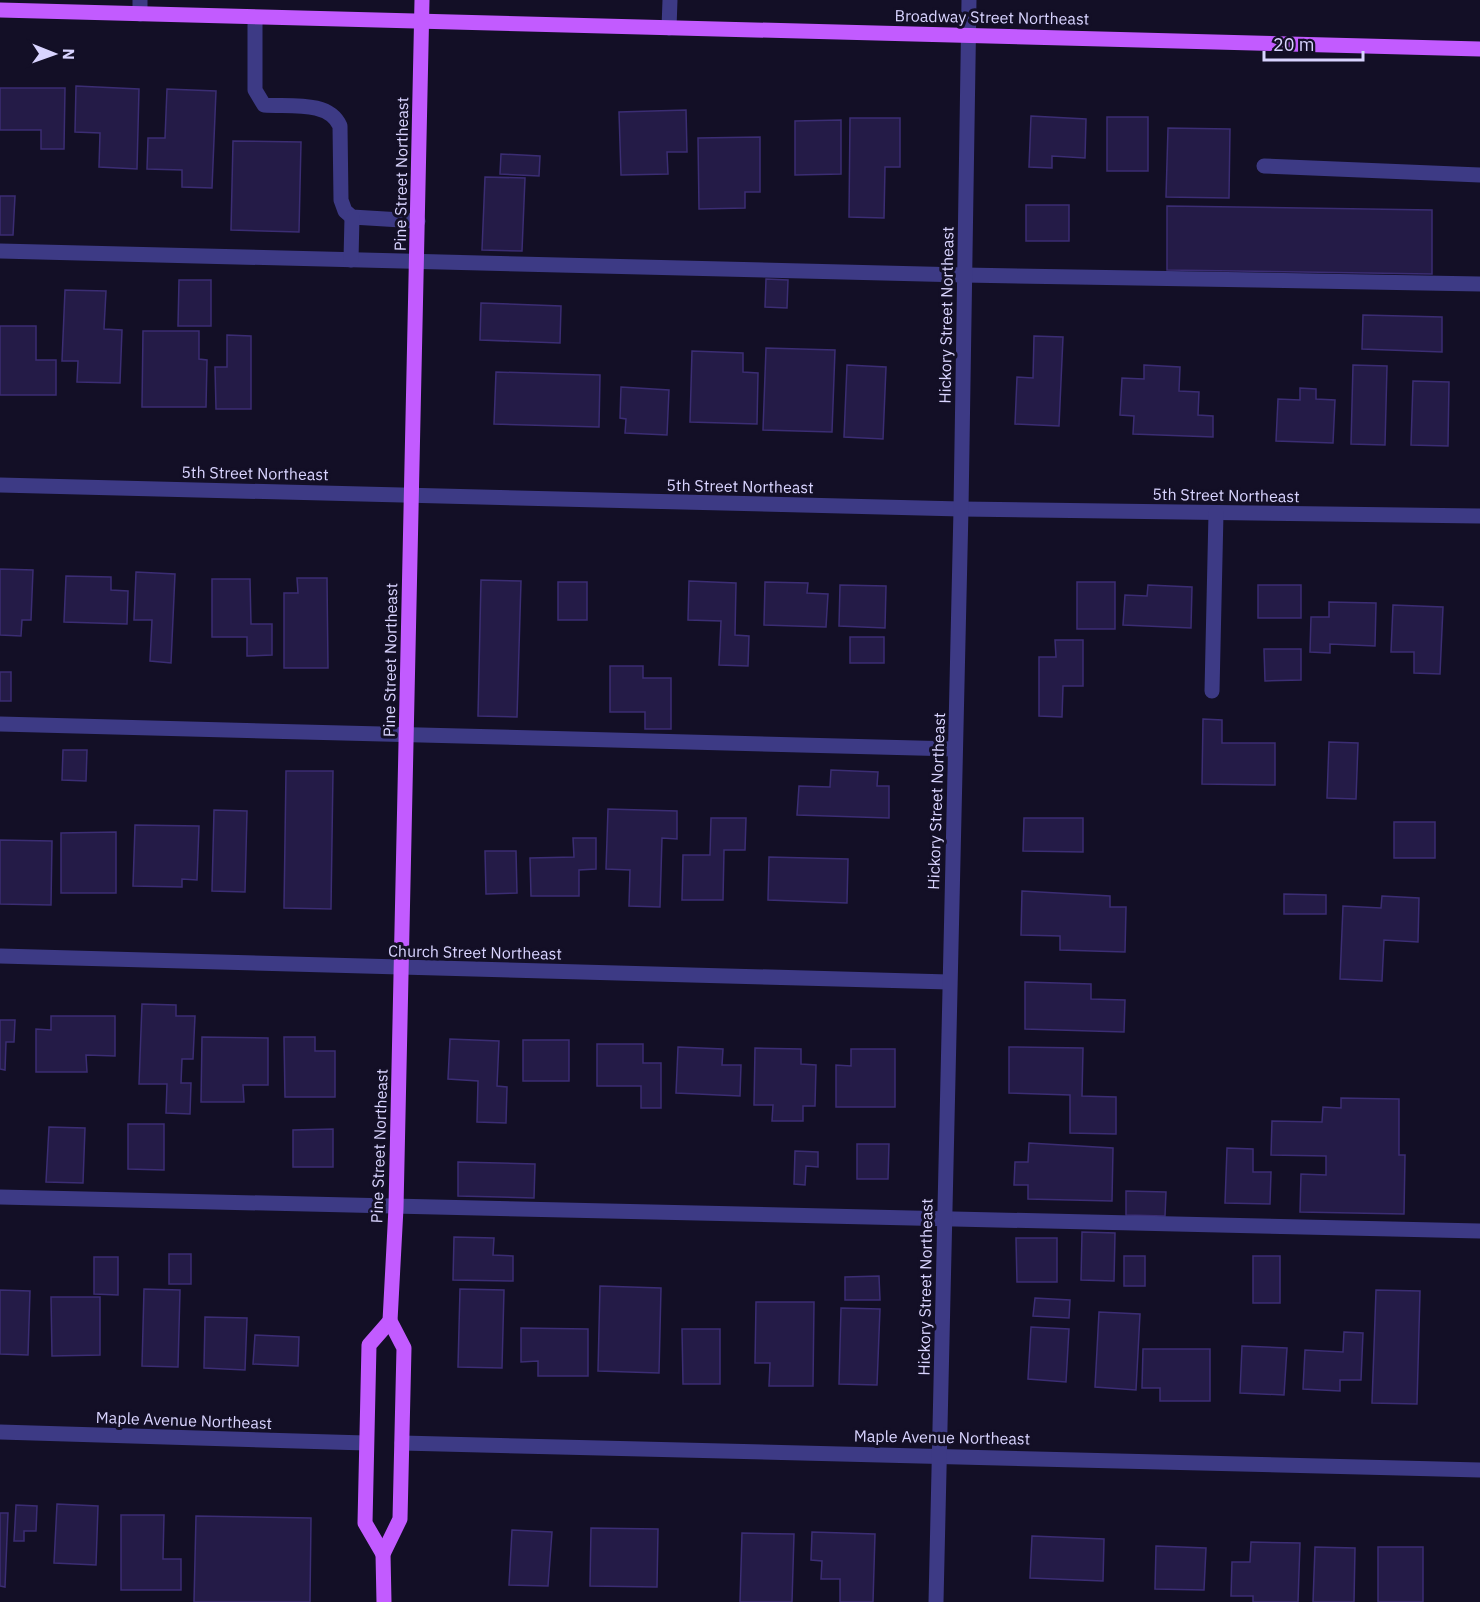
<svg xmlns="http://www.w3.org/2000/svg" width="1480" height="1602" font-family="'IBM Plex Sans',sans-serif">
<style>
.building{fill:#241b47;stroke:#3b2d73;stroke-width:1.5}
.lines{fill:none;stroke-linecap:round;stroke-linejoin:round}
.minor{stroke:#3d3a85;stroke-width:15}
.major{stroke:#c25bff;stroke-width:15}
.labels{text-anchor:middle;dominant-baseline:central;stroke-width:6;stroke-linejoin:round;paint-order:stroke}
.street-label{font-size:16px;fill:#d9d4ff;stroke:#130f26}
</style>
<rect width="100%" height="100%" fill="#130f26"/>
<g class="building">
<path d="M76 86 139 89 137 169 99 167 100 133 75 132Z"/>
<path d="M0 88H65L64 149H41V130H0Z"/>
<path d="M167 89 216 91 212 188 182 187V170L147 169 148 138H165Z"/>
<path d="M686 110 687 152H667L668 174 621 175 619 112Z"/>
<path d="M1031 116 1086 119 1085 158 1052 156V168L1029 167Z"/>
<rect x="1107" y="117" width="41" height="54"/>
<path d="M850 118H900V167H885L884 218 849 217Z"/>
<path d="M841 120V174L795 175V121Z"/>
<path d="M1168 128 1230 129 1229 198 1166 197Z"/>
<path d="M760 137V192H745V208L699 209 698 138Z"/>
<path d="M233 141 301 142 299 232 231 230Z"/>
<path d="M501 154 540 156 539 176 500 174Z"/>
<path d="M485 177 525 178 522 251 482 250Z"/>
<path d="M0 196H15L13 235H0Z"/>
<rect x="1026" y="205" width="43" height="36"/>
<path d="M1167 206 1432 210V274L1167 270Z"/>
<path d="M766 279 788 280 787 308 765 307Z"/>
<path d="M179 280H211V326H178Z"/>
<path d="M65 290 106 291 104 329 122 330 120 383 77 382 78 361H62Z"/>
<path d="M481 303 561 306 560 343 480 340Z"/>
<path d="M1363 315 1442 317V352L1362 349Z"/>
<path d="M0 326H36V360H56V395H0Z"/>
<path d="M143 331H199V359L207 360 206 407H142Z"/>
<path d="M227 335 251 336V409H216L215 367H227Z"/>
<path d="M1034 336 1063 337 1059 426 1015 424 1017 377 1033 378Z"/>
<path d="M766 348 835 350 832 432 763 430Z"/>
<path d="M692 351 743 353V372L758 373 757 424 690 422Z"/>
<path d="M847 365 886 367 883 439 844 437Z"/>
<path d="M1144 365 1180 367 1179 391 1199 392 1198 415 1213 416V437L1133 434 1134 416 1120 415 1122 378 1144 379Z"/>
<path d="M1353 365 1387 366 1385 445 1351 444Z"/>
<path d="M496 372 600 375 599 427 494 424Z"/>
<path d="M1413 381 1449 382 1448 446 1411 445Z"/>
<path d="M621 387 669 390 667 435 625 433 626 419 620 418Z"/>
<path d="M1300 388 1316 389V399L1335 400 1333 443 1276 441 1278 399 1300 400Z"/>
<path d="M0 569 33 570 31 620H22L21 636 0 635Z"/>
<path d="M136 572 175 574 171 663 150 661 152 620H134Z"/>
<path d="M66 576 111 577V590L128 591 127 624 64 622Z"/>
<path d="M297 578H327L328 668H284V593H298Z"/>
<path d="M212 579H250L251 624H272V655L247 656V637H212Z"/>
<path d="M481 580 521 581 517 717 478 716Z"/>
<path d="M689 581 736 583 735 635 749 636 748 666 719 665 721 621 688 620Z"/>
<rect x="558" y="582" width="29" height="38"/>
<path d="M765 582 808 583 807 593 828 594 826 627 764 625Z"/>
<rect x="1077" y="582" width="38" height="47"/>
<path d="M840 585 886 586 885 628 839 626Z"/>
<path d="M1148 585 1192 587 1191 628 1123 625 1125 595 1147 596Z"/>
<rect x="1258" y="585" width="43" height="33"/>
<path d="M1329 602 1376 603 1375 646 1330 644V653L1310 652 1311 617H1329Z"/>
<path d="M1393 605 1443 607 1440 674 1414 673V652H1391Z"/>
<rect x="850" y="637" width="34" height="26"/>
<path d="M1055 640H1083V686H1063L1062 717 1039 716V657H1056Z"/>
<path d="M1264 649H1301V680L1265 681Z"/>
<path d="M610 666H643V678H671V729H645V712H610Z"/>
<rect x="0" y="672" width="11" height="29"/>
<path d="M1203 719 1222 720V743H1275V785L1202 784Z"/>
<path d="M1329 742 1358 743 1356 799 1327 798Z"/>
<path d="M63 750H87L86 781 62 780Z"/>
<path d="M831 770 878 772 877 786H889V818L797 815 799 786 830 787Z"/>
<path d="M286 771H333L331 909 284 908Z"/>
<path d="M608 809 677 811V839L662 838 660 907 629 906 630 870 606 869Z"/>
<path d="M214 810 247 811 245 892 212 891Z"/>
<path d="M711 818H746L745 850H724L723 900H682L683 855H710Z"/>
<path d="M1024 818H1083V852L1023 851Z"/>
<rect x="1394" y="822" width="41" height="36"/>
<path d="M135 825 199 826 197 880 182 879V887L133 886Z"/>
<path d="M116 832V893H61V833Z"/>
<path d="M573 838H596V869L579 870V896H531L530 858 574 857Z"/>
<path d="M0 840 52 841 51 905 0 904Z"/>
<path d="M485 851H516L517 893 486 894Z"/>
<path d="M769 857 848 859 847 903 768 900Z"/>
<path d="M1022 891 1110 896V907H1126L1125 952 1060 950V936L1021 935Z"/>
<path d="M1284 894 1326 895V914H1284Z"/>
<path d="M1382 896 1419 898 1418 942 1384 940 1382 981 1340 979 1343 906 1381 908Z"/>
<path d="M1025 982 1091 984V999L1125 1000 1124 1032 1025 1029Z"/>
<path d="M142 1004 176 1005V1016H195L193 1059H182L181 1083H191L190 1114 166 1113 167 1084H139Z"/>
<path d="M51 1016H115V1056L86 1055 87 1072H36V1029L51 1030Z"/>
<path d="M0 1020H15L14 1042H6L5 1070 0 1069Z"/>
<path d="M202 1037 268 1038V1085H243L244 1102H201Z"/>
<path d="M284 1037H315V1051H335V1097H285Z"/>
<path d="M450 1039 499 1041 497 1086 507 1087 506 1123 477 1122 478 1081 448 1079Z"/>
<rect x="523" y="1040" width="46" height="41"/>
<path d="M597 1044H643V1063H661V1108H641V1086H597Z"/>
<path d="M678 1047 723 1049 722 1065H741L740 1096 676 1093Z"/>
<path d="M1009 1047 1083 1048 1082 1096 1116 1097V1134L1070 1133V1095L1009 1093Z"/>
<path d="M755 1048 801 1049V1064L816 1065 815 1106H803V1121H772L773 1105H754Z"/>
<path d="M851 1049H895V1107H836V1065L851 1066Z"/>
<path d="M1341 1098 1399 1099V1155H1405L1404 1214 1300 1212 1301 1174 1326 1175V1156L1271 1155 1272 1121 1322 1122 1323 1107 1341 1108Z"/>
<path d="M128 1124H164V1170L128 1169Z"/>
<path d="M49 1127 85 1128 83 1183 46 1182Z"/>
<path d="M333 1129V1167H293V1130Z"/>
<path d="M1029 1143 1113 1148 1112 1201 1028 1199V1185H1014L1015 1162H1028Z"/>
<path d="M857 1144H889L888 1179H857Z"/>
<path d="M1227 1148 1253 1149V1172H1271L1270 1204 1225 1203Z"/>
<path d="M795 1151 818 1152V1167L806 1166 805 1185 794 1184Z"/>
<path d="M458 1162 535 1164 534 1198 458 1196Z"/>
<path d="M1126 1191 1166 1192 1165 1216 1126 1215Z"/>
<path d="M1082 1232 1115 1233 1114 1281 1081 1280Z"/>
<path d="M454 1237 494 1238 493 1255 513 1256V1281L453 1280Z"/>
<path d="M1016 1238H1057V1282H1017Z"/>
<rect x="169" y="1254" width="22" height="30"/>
<rect x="1124" y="1256" width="21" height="30"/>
<rect x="1253" y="1256" width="27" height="47"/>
<path d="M94 1257H118V1295L94 1294Z"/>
<path d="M879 1276 880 1300H845V1277Z"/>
<path d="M600 1286 661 1288 659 1373 598 1371Z"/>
<path d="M144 1289 180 1290 178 1367 142 1366Z"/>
<path d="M460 1289 504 1290 502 1368 458 1367Z"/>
<path d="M0 1290 30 1291 28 1355 0 1354Z"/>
<path d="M1376 1290 1420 1291 1417 1404 1372 1403Z"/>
<path d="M51 1297H100V1355L52 1356Z"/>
<path d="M1035 1298 1070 1300 1069 1318 1033 1316Z"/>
<path d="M756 1302H814L813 1386H769L770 1363H755Z"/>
<path d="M841 1308 880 1309 877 1385 839 1384Z"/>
<path d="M1099 1312 1140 1314 1136 1390 1095 1387Z"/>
<path d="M205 1317 247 1318 245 1370 204 1368Z"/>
<path d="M1031 1327 1069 1329 1066 1382 1028 1379Z"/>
<path d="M521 1328 588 1329V1376H538V1361L521 1362Z"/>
<path d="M682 1329H720V1384H683Z"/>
<path d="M1344 1332 1363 1333 1361 1380H1340V1391L1303 1389 1305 1350 1343 1352Z"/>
<path d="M255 1335 299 1337 298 1366 253 1364Z"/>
<path d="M1242 1346 1287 1348 1284 1395 1240 1393Z"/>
<path d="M1143 1349H1210V1401H1160V1388H1142Z"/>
<path d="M57 1504 98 1506 96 1565 54 1563Z"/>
<path d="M16 1505 37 1506 36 1531H24V1541H14Z"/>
<path d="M0 1513H8L5 1587 0 1586Z"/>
<path d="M121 1515H164L163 1559H181V1590H121Z"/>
<path d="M196 1516 311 1518 310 1602H194Z"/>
<path d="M591 1528 658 1529 657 1587 590 1586Z"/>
<path d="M512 1530 552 1532 548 1586 509 1585Z"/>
<path d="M812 1532 875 1534 873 1602H840V1579H821L822 1561 811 1560Z"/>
<path d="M742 1533 794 1534 792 1602H740Z"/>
<path d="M1032 1536 1104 1539 1103 1581 1030 1578Z"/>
<path d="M1251 1542 1300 1543 1298 1602H1253V1596H1231L1232 1562H1250Z"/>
<path d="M1156 1546 1206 1548 1204 1590 1155 1589Z"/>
<path d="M1315 1547 1355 1548 1354 1602H1313Z"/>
<rect x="1378" y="1547" width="45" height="55"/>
</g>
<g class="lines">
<g class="minor">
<path d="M140 14V0"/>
<path d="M255 18V90L264 105C289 107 329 100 340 126L341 200 345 211 352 217 418 221"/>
<path d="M669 28 670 0"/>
<path d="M1264 166 1480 175"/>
<path d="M0 251 964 275 1480 284"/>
<path d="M351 260 352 217"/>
<path d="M0 485 961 509 1480 516"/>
<path d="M1212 691 1216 513"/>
<path d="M0 724 955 749"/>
<path d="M0 956 949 982"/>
<path d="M0 1197 1480 1231"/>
<path d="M0 1432 366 1443"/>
<path d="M402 1443 1480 1470"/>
<path d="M936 1602 961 509 969 0"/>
</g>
<g class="major">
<path d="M0 10 1480 49"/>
<path d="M383 1554 365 1523 369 1345 390 1321"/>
<path d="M384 1602 383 1554 400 1519 404 1348 390 1321 396 1208 422 0"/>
</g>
</g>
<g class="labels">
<g class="street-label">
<text transform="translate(992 17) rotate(1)">Broadway Street Northeast</text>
<text transform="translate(401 174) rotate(-89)">Pine Street Northeast</text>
<text transform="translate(946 315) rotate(-89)">Hickory Street Northeast</text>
<text transform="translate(255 473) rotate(1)">5th Street Northeast</text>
<text transform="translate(740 486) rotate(1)">5th Street Northeast</text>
<text transform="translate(1226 495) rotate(1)">5th Street Northeast</text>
<text transform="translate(390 660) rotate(-89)">Pine Street Northeast</text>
<text transform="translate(936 801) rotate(-88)">Hickory Street Northeast</text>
<text transform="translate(475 952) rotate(1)">Church Street Northeast</text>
<text transform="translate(379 1146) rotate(-88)">Pine Street Northeast</text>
<text transform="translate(925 1287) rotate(-89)">Hickory Street Northeast</text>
<text transform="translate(184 1420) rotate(2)">Maple Avenue Northeast</text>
<text transform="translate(942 1437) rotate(1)">Maple Avenue Northeast</text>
</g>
</g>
<g transform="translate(54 54) rotate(91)" stroke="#130f26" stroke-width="4.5" paint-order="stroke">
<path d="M0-4.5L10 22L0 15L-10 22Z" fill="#d9d4ff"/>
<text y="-9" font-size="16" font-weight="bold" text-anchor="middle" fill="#d9d4ff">N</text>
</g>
<path d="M1264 51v9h99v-9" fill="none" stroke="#d9d4ff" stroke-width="3"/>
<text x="1273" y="51" font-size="18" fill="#d9d4ff" stroke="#130f26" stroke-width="4.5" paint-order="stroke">20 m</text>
</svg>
